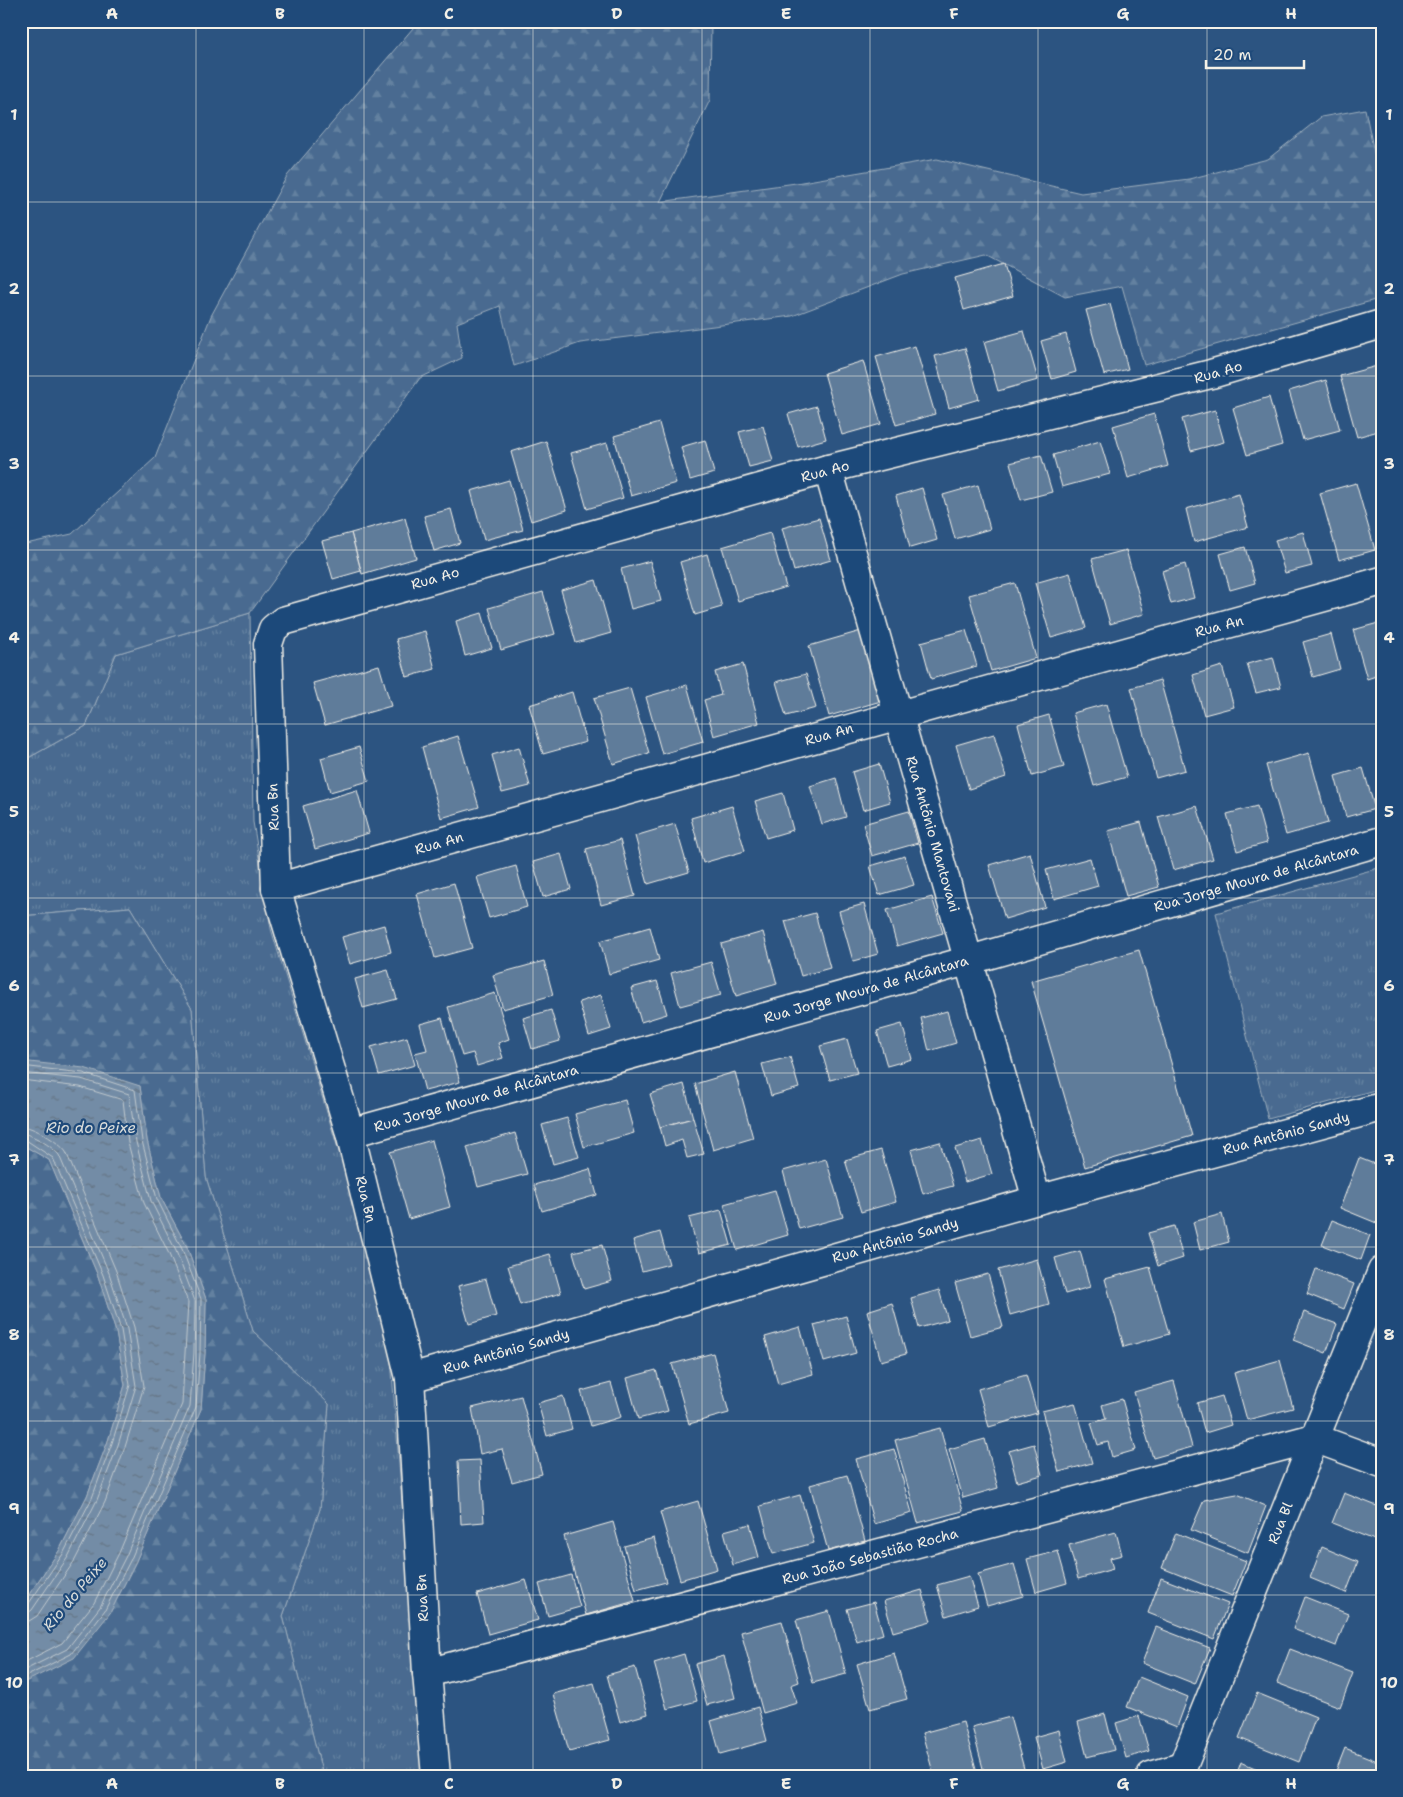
<svg xmlns="http://www.w3.org/2000/svg" width="1403" height="1797" font-family="'Shantell Sans',sans-serif">
<style>
.grass{fill:url(#grass-tufts);stroke:#9eaebc}
.forest{fill:url(#forest-firs);stroke:#9eaebc}
.water{fill:url(#water-ripples);stroke:#a7b4c0}
.lines{fill:none;stroke-linecap:round;stroke-linejoin:round}
.shore{stroke:#c0c9ce;stroke-width:1}
.building{fill:#5e7b9a;stroke:#f4f1e8}
.minor-casing{stroke:#f4f1e8;stroke-width:31}
.minor{stroke:#1f4a7a;stroke-width:28}
.grid{fill:none;stroke:#f4f1e8;stroke-width:1;stroke-opacity:0.55}
.labels{text-anchor:middle;dominant-baseline:central;stroke-width:4.5;stroke-linejoin:round;paint-order:stroke}
.street-label{font-size:14px;fill:#f4f1e8;stroke:#1f4a7a}
.water-label{font-size:15px;font-style:italic;fill:#dadddb;stroke:#1f4a7a}
.neatline{fill:none;stroke:#f4f1e8;stroke-width:2}
.grid-label{font-size:16px;text-anchor:middle;font-weight:bold;fill:#f4f1e8}
</style>
<defs>
<pattern id="grass-tufts" width="24" height="20" patternUnits="userSpaceOnUse" patternTransform="scale(1.25)"><rect width="24" height="20" fill="#496b90"/><path d="M3 7l-1-3M5 7V3M7 7l1-3M15 17l-1-3M17 17v-4M19 17l1-3" fill="none" stroke="#6481a0"/></pattern>
<pattern id="forest-firs" width="22" height="20" patternUnits="userSpaceOnUse" patternTransform="scale(1.25)"><rect width="22" height="20" fill="#496b90"/><path d="M5 1l3.5 6h-7zM16 11l3.5 6h-7z" fill="#6481a0"/></pattern>
<pattern id="water-ripples" width="26" height="14" patternUnits="userSpaceOnUse" patternTransform="scale(1.25)"><rect width="26" height="14" fill="#738ca6"/><path d="M2 4q2-2 4 0t4 0M15 11q2-2 4 0t4 0" fill="none" stroke="#647484"/></pattern>
</defs>
<rect width="100%" height="100%" fill="#2c5481"/>
<filter id="ink" filterUnits="userSpaceOnUse"><feTurbulence type="fractalNoise" baseFrequency=".02" numOctaves="2"/><feDisplacementMap in="SourceGraphic" scale="10" xChannelSelector="R" yChannelSelector="G"/><feConvolveMatrix kernelMatrix="1 2 1 2 8 2 1 2 1" color-interpolation-filters="sRGB"/></filter>
<g filter="url(#ink)">
<g class="grass">
<path d="M250 613 253 822 271 929 372 1260 391 1359 423 1776H323L283 1616 320 1509 329 1404 253 1331 206 1177 192 1009 130 907 21 916V762L86 726 116 654Z"/>
<path d="M1382 867V1088L1268 1119 1216 913Z"/>
</g>
<g class="forest">
<path d="M419 21H711L710 100 660 202 796 183 937 159 1081 193 1189 179 1268 159 1321 117 1365 109 1382 191V298L1144 365 1122 286 1065 297 986 255 903 274 792 316 580 343 514 366 500 306 457 323 462 358 420 378 250 613 116 654 86 726 21 762V545L72 534 155 458 211 316 287 176Z"/>
<path d="M130 907 192 1009 206 1177 253 1331 329 1404 320 1509 283 1616 323 1776H21V1684L110 1613 136 1561 201 1409 205 1353 206 1299 187 1247 161 1198 147 1140 140 1086 21 1061V916Z"/>
<path d="M21 1144 49 1160 98 1276 116 1332 125 1385 108 1441 87 1496 59 1551 21 1606Z"/>
</g>
<path class="water" d="M21 1061 84 1068 140 1086 147 1140 161 1198 187 1247 206 1299 205 1353 201 1409 136 1561 110 1613 74 1658 21 1684V1606L59 1551 87 1496 108 1441 125 1385 116 1332 98 1276 49 1160 21 1144Z"/>
<g class="lines">
<g class="shore">
<path d="M21 1066 83 1073 135 1090 142 1141 157 1199 182 1249 201 1299 200 1353 196 1407 131 1559 105 1610 71 1654 21 1679"/>
<path d="M21 1073 81 1079 129 1094 136 1142 151 1201 176 1251 195 1301 194 1353 190 1406 126 1556 100 1607 67 1649 21 1672"/>
<path d="M21 1080 80 1087 123 1100 128 1143 144 1203 169 1254 188 1302 182 1404 119 1553 94 1603 62 1643 21 1664"/>
<path d="M21 1126C33 1126 59 1142 66 1152L116 1271 134 1327 144 1386 125 1447 105 1502 75 1560 37 1616 29 1621 21 1622"/>
<path d="M21 1133C32 1134 52 1146 59 1155L109 1273 127 1329 136 1386 118 1445 97 1500 68 1557 32 1610 28 1613 21 1615"/>
<path d="M21 1140H26L53 1158 103 1275 121 1330 130 1385 112 1443 92 1498 63 1554 27 1606 21 1608"/>
</g>
</g>
<g class="building">
<path d="M1004 264 1013 296 964 310 955 278Z"/>
<path d="M1110 304 1128 369 1104 375 1086 310Z"/>
<path d="M1024 331 1038 380 998 391 984 342Z"/>
<path d="M1066 334 1076 372 1052 379 1041 341Z"/>
<path d="M915 346 935 414 896 425 876 357Z"/>
<path d="M965 348 979 399 949 408 935 356Z"/>
<path d="M863 361 881 424 842 435 824 373Z"/>
<path d="M1377 366 1382 381V430L1357 437 1340 376Z"/>
<path d="M1326 380 1340 430 1303 440 1289 391Z"/>
<path d="M1269 397 1282 445 1247 455 1233 408Z"/>
<path d="M817 406 826 439 798 447 788 414Z"/>
<path d="M1215 410 1224 442 1191 451 1182 419Z"/>
<path d="M1154 414 1168 466 1128 478 1113 426Z"/>
<path d="M659 423 676 483 631 496 614 436Z"/>
<path d="M763 426 773 461 749 467 739 432Z"/>
<path d="M705 440 714 473 690 480 681 447Z"/>
<path d="M546 441 567 510 531 521 511 452Z"/>
<path d="M1100 441 1110 474 1062 487 1053 455Z"/>
<path d="M607 443 623 498 587 509 571 453Z"/>
<path d="M1041 455 1052 492 1021 500 1010 463Z"/>
<path d="M509 480 523 530 484 540 471 491Z"/>
<path d="M1356 483 1375 550 1339 560 1320 493Z"/>
<path d="M978 485 990 529 955 539 943 495Z"/>
<path d="M922 488 937 540 910 548 896 496Z"/>
<path d="M1239 494 1248 527 1194 542 1186 509Z"/>
<path d="M451 509 460 543 434 551 424 516Z"/>
<path d="M405 518 416 558 362 574 351 533Z"/>
<path d="M819 518 831 560 794 571 782 528Z"/>
<path d="M1303 532 1312 566 1285 573 1275 540Z"/>
<path d="M351 533 361 571 333 579 322 541Z"/>
<path d="M770 533 786 587 738 601 722 547Z"/>
<path d="M1245 547 1255 583 1230 590 1220 554Z"/>
<path d="M1126 550 1144 614 1110 624 1092 559Z"/>
<path d="M707 554 722 607 695 615 680 562Z"/>
<path d="M650 561 661 601 631 609 621 569Z"/>
<path d="M1185 564 1194 598 1171 604 1162 571Z"/>
<path d="M1070 573 1086 628 1051 638 1035 583Z"/>
<path d="M596 580 611 633 576 643 561 590Z"/>
<path d="M1015 583 1036 658 991 671 969 595Z"/>
<path d="M543 592 555 634 501 650 489 608Z"/>
<path d="M482 613 492 648 465 656 456 621Z"/>
<path d="M1382 622V674L1367 679 1353 630Z"/>
<path d="M966 630 977 666 931 679 921 642Z"/>
<path d="M425 631 435 669 407 677 396 639Z"/>
<path d="M861 631 881 701 829 716 809 646Z"/>
<path d="M1331 634 1340 669 1313 677 1303 642Z"/>
<path d="M1273 657 1281 687 1256 693 1247 664Z"/>
<path d="M743 664 759 723 714 736 704 700 721 695 715 672Z"/>
<path d="M379 665 391 706 325 725 313 683Z"/>
<path d="M1222 666 1234 707 1204 715 1193 675Z"/>
<path d="M806 674 816 708 786 716 776 682Z"/>
<path d="M1160 680 1185 770 1156 778 1131 688Z"/>
<path d="M687 685 703 742 662 754 646 697Z"/>
<path d="M630 688 649 753 613 764 594 698Z"/>
<path d="M572 692 586 742 543 754 529 705Z"/>
<path d="M1106 704 1127 777 1094 786 1073 713Z"/>
<path d="M1049 715 1064 767 1032 776 1018 724Z"/>
<path d="M994 734 1006 777 969 789 956 745Z"/>
<path d="M458 736 479 807 441 818 422 747Z"/>
<path d="M359 747 369 781 330 792 321 758Z"/>
<path d="M519 747 530 786 502 793 492 755Z"/>
<path d="M1309 753 1328 823 1286 835 1266 765Z"/>
<path d="M879 764 890 802 863 810 852 772Z"/>
<path d="M1363 768 1375 809 1346 817 1335 776Z"/>
<path d="M836 778 846 817 822 824 810 786Z"/>
<path d="M357 790 369 833 315 849 303 806Z"/>
<path d="M783 793 793 830 766 838 755 801Z"/>
<path d="M732 806 745 851 703 863 691 818Z"/>
<path d="M1197 806 1213 859 1173 870 1158 817Z"/>
<path d="M1257 806 1267 843 1237 851 1227 814Z"/>
<path d="M909 811 918 843 872 856 863 824Z"/>
<path d="M1141 822 1159 887 1126 896 1108 831Z"/>
<path d="M675 824 689 872 648 884 635 836Z"/>
<path d="M620 840 635 896 601 905 586 849Z"/>
<path d="M1030 853 1045 907 1005 919 989 865Z"/>
<path d="M561 854 571 889 543 897 533 862Z"/>
<path d="M905 856 914 885 879 895 870 866Z"/>
<path d="M1090 858 1098 886 1054 899 1046 870Z"/>
<path d="M516 866 527 907 489 918 477 877Z"/>
<path d="M454 883 472 948 435 958 417 894Z"/>
<path d="M932 897 943 933 897 946 887 910Z"/>
<path d="M864 904 878 954 853 961 839 911Z"/>
<path d="M815 913 830 968 801 976 785 921Z"/>
<path d="M384 925 391 952 350 964 342 937Z"/>
<path d="M650 927 659 960 609 974 600 941Z"/>
<path d="M763 932 777 984 736 996 721 944Z"/>
<path d="M1139 950 1192 1136 1085 1167 1031 981Z"/>
<path d="M544 961 553 995 503 1009 493 975Z"/>
<path d="M711 962 721 995 680 1006 671 973Z"/>
<path d="M388 970 397 999 363 1008 355 979Z"/>
<path d="M657 981 667 1014 641 1022 631 988Z"/>
<path d="M495 993 509 1039 498 1043 503 1058 477 1066 473 1053 462 1056 448 1007Z"/>
<path d="M601 995 611 1029 589 1036 579 1002Z"/>
<path d="M551 1010 560 1041 532 1049 523 1018Z"/>
<path d="M947 1011 956 1043 929 1051 921 1018Z"/>
<path d="M442 1018 460 1082 425 1091 415 1053 427 1050 420 1024Z"/>
<path d="M902 1024 912 1059 887 1066 877 1031Z"/>
<path d="M407 1037 415 1065 379 1075 371 1047Z"/>
<path d="M847 1039 857 1073 830 1080 820 1046Z"/>
<path d="M790 1057 799 1088 771 1096 762 1064Z"/>
<path d="M735 1072 753 1138 713 1150 695 1084Z"/>
<path d="M684 1084 693 1118 660 1127 650 1094Z"/>
<path d="M625 1100 634 1133 584 1147 575 1114Z"/>
<path d="M567 1118 579 1157 553 1164 542 1125Z"/>
<path d="M693 1118 704 1154 687 1158 682 1140 665 1146 660 1127Z"/>
<path d="M515 1133 527 1174 478 1187 467 1147Z"/>
<path d="M432 1140 450 1207 409 1219 390 1152Z"/>
<path d="M982 1140 992 1174 965 1182 955 1148Z"/>
<path d="M940 1142 953 1186 923 1194 911 1150Z"/>
<path d="M881 1150 896 1202 861 1212 845 1160Z"/>
<path d="M1359 1158 1382 1167V1217L1379 1224 1340 1208Z"/>
<path d="M826 1159 843 1217 799 1229 783 1171Z"/>
<path d="M590 1169 597 1195 542 1211 534 1185Z"/>
<path d="M775 1190 788 1235 737 1250 724 1204Z"/>
<path d="M721 1210 731 1245 699 1253 689 1218Z"/>
<path d="M1222 1214 1229 1242 1200 1250 1193 1222Z"/>
<path d="M1332 1220 1370 1235 1361 1260 1322 1245Z"/>
<path d="M1174 1226 1183 1258 1158 1266 1148 1233Z"/>
<path d="M660 1232 669 1264 642 1271 633 1240Z"/>
<path d="M602 1245 612 1281 584 1289 573 1252Z"/>
<path d="M1080 1251 1090 1287 1065 1294 1055 1258Z"/>
<path d="M550 1254 561 1293 520 1305 508 1266Z"/>
<path d="M1037 1259 1049 1304 1010 1315 998 1270Z"/>
<path d="M1150 1267 1169 1334 1124 1347 1105 1279Z"/>
<path d="M1316 1269 1354 1284 1344 1309 1307 1294Z"/>
<path d="M988 1274 1003 1327 970 1336 955 1283Z"/>
<path d="M486 1279 496 1316 469 1324 458 1286Z"/>
<path d="M939 1290 948 1320 919 1328 911 1298Z"/>
<path d="M892 1303 906 1354 881 1361 867 1311Z"/>
<path d="M1304 1312 1337 1324 1326 1353 1293 1340Z"/>
<path d="M846 1316 856 1353 824 1362 814 1325Z"/>
<path d="M800 1327 813 1374 778 1384 765 1337Z"/>
<path d="M713 1353 729 1413 689 1424 672 1364Z"/>
<path d="M1280 1360 1293 1408 1247 1420 1234 1373Z"/>
<path d="M656 1370 668 1411 638 1419 627 1378Z"/>
<path d="M1026 1375 1037 1413 989 1427 978 1389Z"/>
<path d="M1174 1381 1192 1447 1153 1458 1134 1392Z"/>
<path d="M611 1383 621 1417 591 1426 581 1391Z"/>
<path d="M521 1396 542 1474 512 1482 502 1449 480 1454 472 1408Z"/>
<path d="M563 1396 572 1429 547 1436 538 1403Z"/>
<path d="M1222 1396 1231 1425 1205 1433 1197 1403Z"/>
<path d="M1122 1399 1136 1450 1112 1457 1108 1442 1098 1445 1091 1423 1106 1419 1102 1405Z"/>
<path d="M1075 1403 1092 1463 1059 1472 1042 1411Z"/>
<path d="M940 1428 963 1511 918 1523 895 1440Z"/>
<path d="M985 1439 998 1488 963 1498 949 1449Z"/>
<path d="M1034 1444 1042 1475 1017 1482 1009 1451Z"/>
<path d="M894 1449 912 1513 874 1524 856 1459Z"/>
<path d="M480 1460 484 1522 461 1524 458 1461Z"/>
<path d="M847 1475 865 1541 828 1551 810 1485Z"/>
<path d="M1344 1493 1382 1508V1543L1332 1523Z"/>
<path d="M1237 1494 1266 1506 1248 1553 1191 1530 1204 1500Z"/>
<path d="M800 1495 814 1543 773 1554 760 1506Z"/>
<path d="M698 1501 717 1569 680 1580 660 1512Z"/>
<path d="M613 1522 635 1601 586 1615 564 1536Z"/>
<path d="M750 1524 759 1557 733 1565 724 1531Z"/>
<path d="M1116 1532 1122 1555 1110 1558 1113 1569 1078 1579 1069 1545Z"/>
<path d="M1176 1533 1246 1561 1232 1596 1162 1568Z"/>
<path d="M654 1538 666 1582 636 1590 624 1546Z"/>
<path d="M1322 1547 1358 1562 1346 1593 1310 1578Z"/>
<path d="M1058 1551 1067 1583 1036 1592 1027 1559Z"/>
<path d="M1014 1564 1023 1596 987 1606 978 1574Z"/>
<path d="M571 1575 580 1607 548 1616 539 1584Z"/>
<path d="M969 1576 978 1606 946 1616 937 1585Z"/>
<path d="M1161 1578 1228 1604 1214 1639 1148 1613Z"/>
<path d="M526 1580 538 1620 488 1634 477 1594Z"/>
<path d="M922 1590 931 1621 893 1632 884 1601Z"/>
<path d="M1305 1597 1348 1614 1336 1646 1293 1629Z"/>
<path d="M874 1602 883 1634 857 1642 847 1609Z"/>
<path d="M829 1611 846 1674 813 1683 796 1620Z"/>
<path d="M782 1621 799 1682 791 1685 797 1703 763 1713 741 1632Z"/>
<path d="M1156 1627 1210 1648 1195 1684 1142 1663Z"/>
<path d="M1290 1649 1353 1673 1340 1707 1277 1683Z"/>
<path d="M894 1653 907 1699 870 1709 857 1664Z"/>
<path d="M684 1654 697 1701 667 1709 654 1663Z"/>
<path d="M724 1656 735 1698 707 1705 695 1664Z"/>
<path d="M635 1667 648 1714 620 1722 607 1675Z"/>
<path d="M1139 1677 1188 1697 1177 1727 1127 1707Z"/>
<path d="M594 1683 610 1740 569 1751 553 1694Z"/>
<path d="M1257 1693 1316 1717 1299 1762 1239 1738Z"/>
<path d="M758 1707 767 1741 720 1754 711 1721Z"/>
<path d="M1105 1714 1114 1750 1087 1757 1078 1722Z"/>
<path d="M1139 1716 1149 1751 1126 1758 1116 1723Z"/>
<path d="M1010 1717 1026 1776H985L972 1727Z"/>
<path d="M963 1722 978 1776H934L922 1733Z"/>
<path d="M1059 1730 1067 1762 1043 1769 1034 1737Z"/>
<path d="M1345 1748 1382 1763V1776H1334Z"/>
<path d="M1241 1762 1274 1776H1236Z"/>
<path d="M923 1770 924 1776H902Z"/>
</g>
<g class="lines">
<g class="minor-casing">
<g id="minor">
<path d="M828 469 1037 1200"/>
<path d="M276 888 1382 581"/>
<path d="M350 1133 970 960 1382 841"/>
<path d="M410 1378 1037 1200 1382 1107"/>
<path d="M427 1673 1314 1438 1382 1463"/>
<path d="M436 1776 427 1673 410 1378 350 1133 276 888 268 644 273 629 283 621 828 469 1211 374 1382 324"/>
<path d="M1151 1776 1182 1767"/>
<path d="M1179 1776 1382 1271"/>
</g>
</g>
<use href="#minor" class="minor"/>
</g>
</g>
<path class="grid" d="M196 21V1776M364 21V1776M533 21V1776M702 21V1776M870 21V1776M1038 21V1776M1207 21V1776M21 202H1382M21 376H1382M21 550H1382M21 724H1382M21 898H1382M21 1073H1382M21 1247H1382M21 1421H1382M21 1595H1382"/>
<g class="labels">
<g class="street-label">
<text transform="translate(1218 372) rotate(-16)">Rua Ao</text>
<text transform="translate(825 471) rotate(-15)">Rua Ao</text>
<text transform="translate(435 578) rotate(-16)">Rua Ao</text>
<text transform="translate(1219 626) rotate(-15)">Rua An</text>
<text transform="translate(829 734) rotate(-16)">Rua An</text>
<text transform="translate(273 807) rotate(-92)">Rua Bn</text>
<text transform="translate(933 834) rotate(74)">Rua Antônio Mantovani</text>
<text transform="translate(439 843) rotate(-16)">Rua An</text>
<text transform="translate(1256 878) rotate(-16)">Rua Jorge Moura de Alcântara</text>
<text transform="translate(866 989) rotate(-16)">Rua Jorge Moura de Alcântara</text>
<text transform="translate(476 1098) rotate(-16)">Rua Jorge Moura de Alcântara</text>
<text transform="translate(1286 1133) rotate(-15)">Rua Antônio Sandy</text>
<text transform="translate(366 1199) rotate(76)">Rua Bn</text>
<text transform="translate(895 1240) rotate(-16)">Rua Antônio Sandy</text>
<text transform="translate(506 1351) rotate(-16)">Rua Antônio Sandy</text>
<text transform="translate(1280 1523) rotate(-68)">Rua Bl</text>
<text transform="translate(870 1556) rotate(-15)">Rua João Sebastião Rocha</text>
<text transform="translate(422 1598) rotate(-93)">Rua Bn</text>
</g>
<g class="water-label">
<text x="91" y="1128">Rio do Peixe</text>
<text transform="translate(75 1594) rotate(-50)">Rio do Peixe</text>
</g>
</g>
<rect width="1403" height="1797" fill="none" stroke="#1f4a7a" stroke-width="55"/>
<path d="M1206 60v8h98v-8" fill="none" stroke="#f4f1e8" stroke-width="2.5"/>
<text x="1213" y="60" font-size="15" fill="#f4f1e8" stroke="#1f4a7a" stroke-width="4" paint-order="stroke">20 m</text>
<rect x="28" y="28" width="1348" height="1742" class="neatline"/>
<g class="grid-label">
<text x="112" y="19">A</text>
<text x="280" y="19">B</text>
<text x="449" y="19">C</text>
<text x="617" y="19">D</text>
<text x="786" y="19">E</text>
<text x="954" y="19">F</text>
<text x="1123" y="19">G</text>
<text x="1291" y="19">H</text>
<text x="14" y="120">1</text>
<text x="1389" y="120">1</text>
<text x="14" y="294">2</text>
<text x="1389" y="294">2</text>
<text x="14" y="469">3</text>
<text x="1389" y="469">3</text>
<text x="14" y="643">4</text>
<text x="1389" y="643">4</text>
<text x="14" y="817">5</text>
<text x="1389" y="817">5</text>
<text x="14" y="991">6</text>
<text x="1389" y="991">6</text>
<text x="14" y="1165">7</text>
<text x="1389" y="1165">7</text>
<text x="14" y="1340">8</text>
<text x="1389" y="1340">8</text>
<text x="14" y="1514">9</text>
<text x="1389" y="1514">9</text>
<text x="14" y="1688">10</text>
<text x="1389" y="1688">10</text>
<text x="112" y="1789">A</text>
<text x="280" y="1789">B</text>
<text x="449" y="1789">C</text>
<text x="617" y="1789">D</text>
<text x="786" y="1789">E</text>
<text x="954" y="1789">F</text>
<text x="1123" y="1789">G</text>
<text x="1291" y="1789">H</text>
</g>
</svg>
